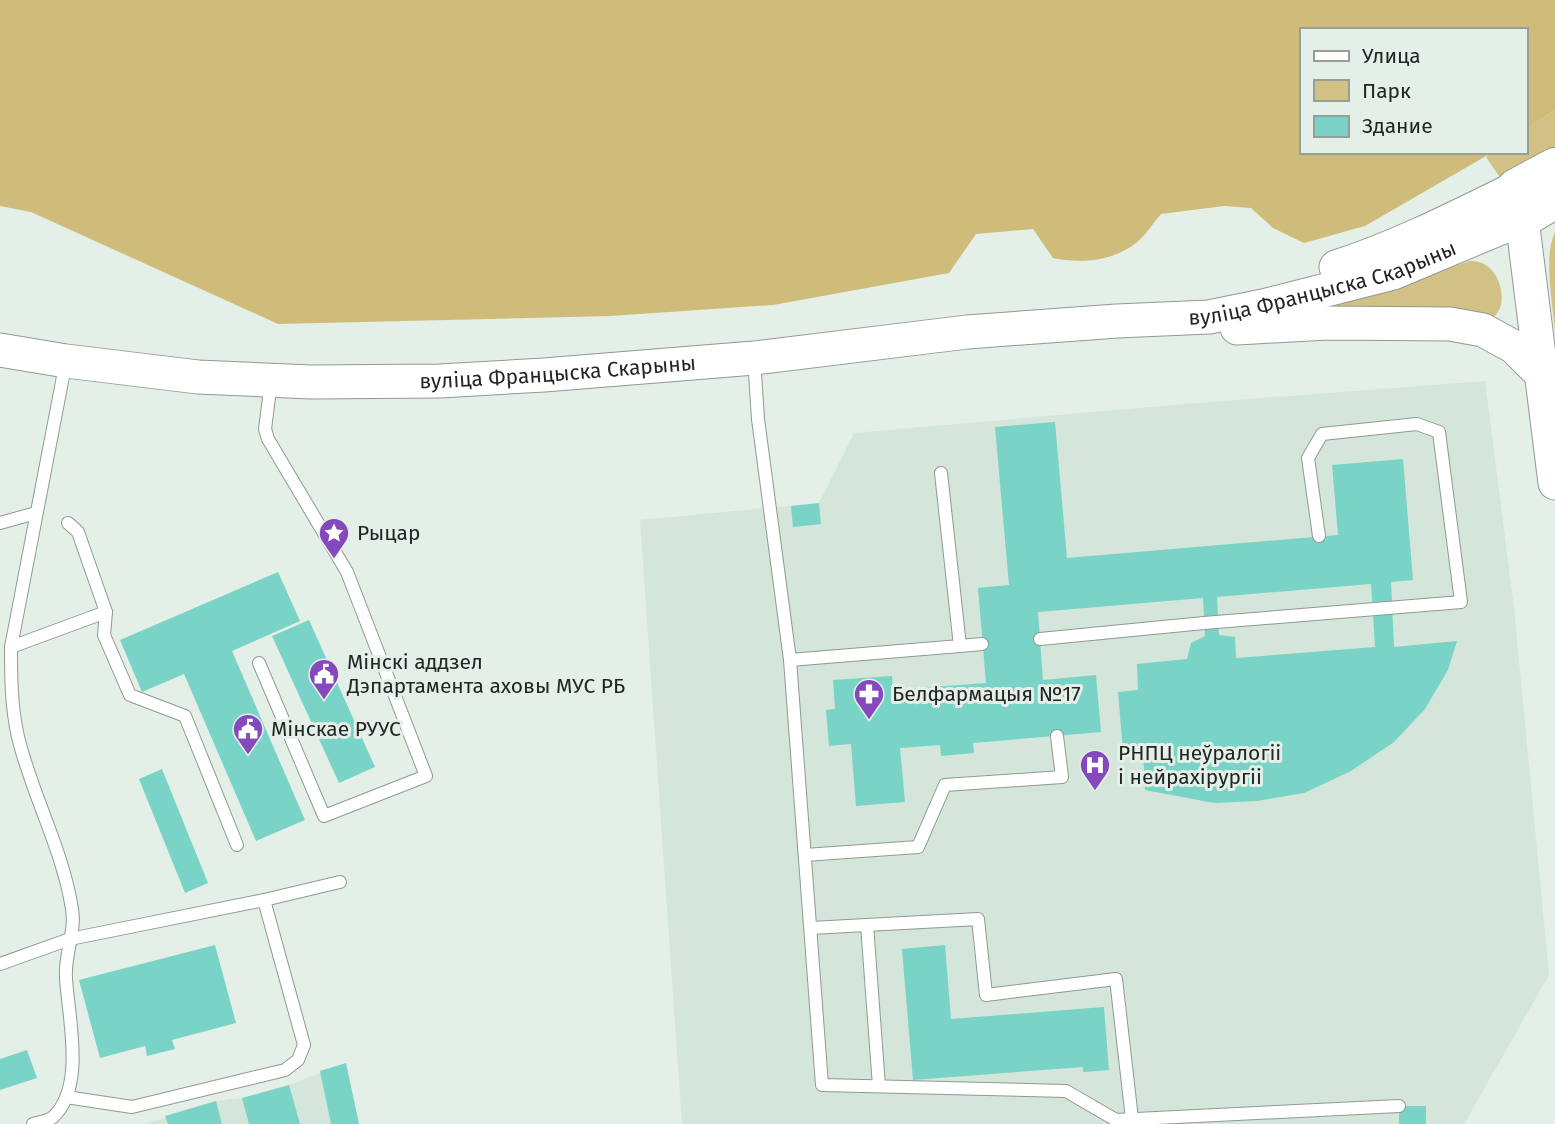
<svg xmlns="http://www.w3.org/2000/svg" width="1555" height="1124" font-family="'Fira Sans',sans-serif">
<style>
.built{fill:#d4e5d9}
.green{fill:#d1c185}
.forest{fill:#cfbc7a}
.building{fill:#7ad3c7;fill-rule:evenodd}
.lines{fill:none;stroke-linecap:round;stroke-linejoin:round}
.lane-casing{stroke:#909992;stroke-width:14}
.secondary-casing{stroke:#909992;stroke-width:35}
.highway-casing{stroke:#909992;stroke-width:40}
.lane{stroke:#fff;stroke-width:12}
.secondary{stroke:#fff;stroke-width:33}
.highway{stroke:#fff;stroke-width:38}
.labels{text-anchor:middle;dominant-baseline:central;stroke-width:6;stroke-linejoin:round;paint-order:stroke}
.street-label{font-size:21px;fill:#222523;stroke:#e4efe7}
.poi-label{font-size:21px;fill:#222523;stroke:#e4efe7;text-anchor:start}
</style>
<rect width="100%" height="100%" fill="#e4efe7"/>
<g class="built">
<path d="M1485 381 1514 608 1549 975 1464 1124H682L640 520 819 503 854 433 1185 404Z"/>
<path d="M346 1063 359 1124H145L216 1101 242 1098 289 1085Z"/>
</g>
<g class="green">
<path d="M1555 110V151L1506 186 1486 157 1493 152H1525V130Z"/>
<path d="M1555 232V332C1553 305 1543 256 1555 232Z"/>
<path d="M1470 261C1476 261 1482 262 1487 266 1501 275 1509 307 1493 317L1327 308Z"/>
</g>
<path class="forest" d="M0 0H1555V110L1525 130V30H1301V152H1493L1365 226 1304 243 1273 228 1251 208 1224 206 1161 214C1153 223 1146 235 1136 243 1114 261 1080 264 1053 258L1033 229 976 234 949 273 773 305 610 316 278 324 31 212 0 206Z"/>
<g class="building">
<path d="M1055 422 1067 558 1338 535 1332 465 1403 459 1413 580 1391 582 1394 647 1457 641 1448 670 1425 709 1394 742 1351 771 1304 793 1257 801 1214 803 1145 790 1143 750 1123 751 1118 692 1138 690 1137 664 1187 659 1191 643 1205 636 1203 598 1038 612 1043 680 1096 675 1101 732 973 743 974 753 941 756 940 745 900 748 905 802 856 806 851 744 829 746 826 710 835 709 833 680 892 676 893 690 986 683 978 588 1009 585 995 427ZM1371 584 1375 647 1236 658 1235 637 1219 635 1217 597Z"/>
<path d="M819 503 821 524 793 527 791 506Z"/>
<path d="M278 572 300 621 232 651 305 820 256 841 184 674 142 692 120 640Z"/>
<path d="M309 620 375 767 339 783 272 636Z"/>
<path d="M162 769 208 883 185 893 139 779Z"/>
<path d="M215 945 236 1023 172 1040 175 1049 147 1056 145 1046 100 1058 79 980Z"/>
<path d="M945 945 951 1019 1104 1007 1109 1070 1083 1072V1067L913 1080 902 949Z"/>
<path d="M27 1050 37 1078 0 1090V1059Z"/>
<path d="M346 1063 359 1124H331L320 1071Z"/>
<path d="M289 1085 300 1124H249L242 1098Z"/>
<path d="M216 1101 222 1124H168L165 1116Z"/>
<rect x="1399" y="1106" width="27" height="18"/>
</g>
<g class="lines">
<g class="lane-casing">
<g id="lane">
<path d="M754 358 758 419 790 660 822 1085 1066 1091 1116 1120 1399 1106"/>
<path d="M0 523 36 513"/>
<path d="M68 523 78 532 106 612 104 635 130 695 185 716 237 845"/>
<path d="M1040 639 1204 623 1461 602 1439 432 1417 424 1322 434 1308 458 1319 536"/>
<path d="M960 646 982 644"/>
<path d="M11 647 106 612"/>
<path d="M790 660 960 646 941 473"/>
<path d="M259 663 324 816 426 776 347 572 268 439 265 429 271 382"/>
<path d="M805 855 918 847 945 785 1062 777 1057 736"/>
<path d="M264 900 340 882"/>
<path d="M867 925 879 1086"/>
<path d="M811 928 978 919 986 995 1116 979 1132 1119"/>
<path d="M0 964 70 939 264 900 304 1045 298 1060 285 1070 132 1107 66 1097"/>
<path d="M33 1124C39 1122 49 1121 53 1117 86 1087 68 1016 66 978 64 955 76 932 72 909 63 850 32 795 18 737 11 706 11 677 11 647L66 361"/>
</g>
</g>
<g class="secondary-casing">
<g id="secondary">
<path d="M1336 267C1398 247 1457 217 1516 188L1522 219 1555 483"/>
<path d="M1237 328 1327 323 1450 324 1483 330 1514 347 1542 375"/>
<path id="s1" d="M0 350 66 361 198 377 311 382 440 381 544 375 754 358 967 332 1117 321 1209 317 1263 306 1393 273 1522 219"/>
</g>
</g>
<g class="highway-casing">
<g id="highway">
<path d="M1516 188 1555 167"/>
<path d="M1522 219 1555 199"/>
</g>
</g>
<use href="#lane" class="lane"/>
<use href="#secondary" class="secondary"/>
<use href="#highway" class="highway"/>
</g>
<defs>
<g id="sight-pin" transform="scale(1.575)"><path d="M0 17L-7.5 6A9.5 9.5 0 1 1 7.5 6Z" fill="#8548bd" stroke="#e4efe7"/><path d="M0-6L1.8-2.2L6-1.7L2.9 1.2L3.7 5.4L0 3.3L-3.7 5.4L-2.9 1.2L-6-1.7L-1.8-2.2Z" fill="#fff"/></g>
<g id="civic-pin" transform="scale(1.575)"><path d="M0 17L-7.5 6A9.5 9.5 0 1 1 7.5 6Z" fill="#8548bd" stroke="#e4efe7"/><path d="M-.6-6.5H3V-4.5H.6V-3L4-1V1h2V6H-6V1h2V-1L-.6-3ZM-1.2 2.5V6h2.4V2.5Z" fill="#fff"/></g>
<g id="pharmacy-pin" transform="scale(1.575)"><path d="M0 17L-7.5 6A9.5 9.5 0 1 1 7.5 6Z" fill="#8548bd" stroke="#e4efe7"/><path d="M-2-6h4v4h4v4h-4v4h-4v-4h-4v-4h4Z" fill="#fff"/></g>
<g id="hospital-pin" transform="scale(1.575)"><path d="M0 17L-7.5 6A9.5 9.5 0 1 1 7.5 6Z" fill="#8548bd" stroke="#e4efe7"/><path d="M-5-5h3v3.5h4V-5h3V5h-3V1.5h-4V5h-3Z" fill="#fff"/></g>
</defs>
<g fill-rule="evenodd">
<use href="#sight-pin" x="334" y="533"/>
<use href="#civic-pin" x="324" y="674"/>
<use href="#pharmacy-pin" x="869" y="694"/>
<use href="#civic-pin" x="248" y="729"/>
<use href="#hospital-pin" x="1095" y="765"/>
</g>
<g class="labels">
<g class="street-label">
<text stroke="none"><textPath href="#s1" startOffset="1332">вуліца Францыска Скарыны</textPath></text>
<text stroke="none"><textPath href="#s1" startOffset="560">вуліца Францыска Скарыны</textPath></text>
</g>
<g class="poi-label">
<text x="357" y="533">Рыцар</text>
<text x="347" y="662">Мінскі аддзел<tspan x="347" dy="24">Дэпартамента аховы МУС РБ</tspan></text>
<text x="892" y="694">Белфармацыя №17</text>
<text x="271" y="729">Мінскае РУУС</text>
<text x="1118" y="753">РНПЦ неўралогіі<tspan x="1118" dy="24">і нейрахірургіі</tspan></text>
</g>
</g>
<rect x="1300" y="28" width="228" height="126" fill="#e4efe7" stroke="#969e99" stroke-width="2"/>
<rect x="1314" y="51" width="35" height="10" fill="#ffffff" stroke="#969e99" stroke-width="2"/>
<text x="1362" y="63" font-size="21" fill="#222523">Улица</text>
<rect x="1314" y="80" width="35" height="21" fill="#d1c185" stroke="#969e99" stroke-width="2"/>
<text x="1362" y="98" font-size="21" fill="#222523">Парк</text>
<rect x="1314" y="116" width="35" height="21" fill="#7ad3c7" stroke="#969e99" stroke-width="2"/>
<text x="1362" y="133" font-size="21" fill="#222523">Здание</text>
</svg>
